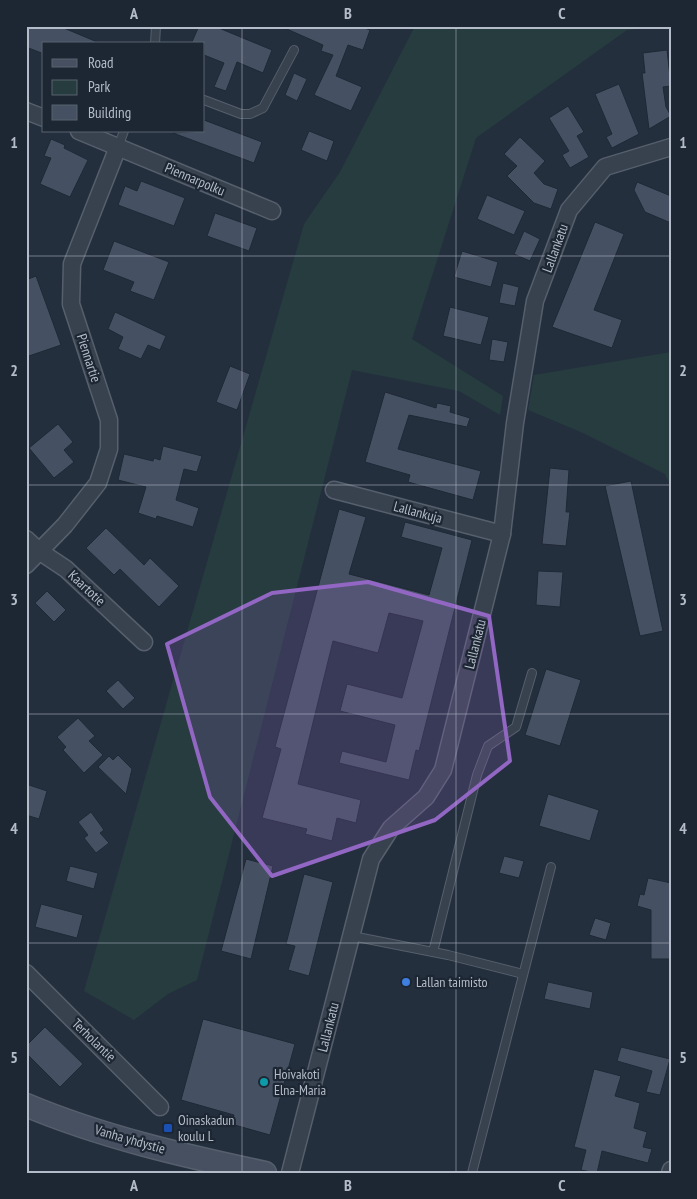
<svg xmlns="http://www.w3.org/2000/svg" width="697" height="1199" font-family="'PT Sans Narrow',sans-serif">
<style>
.green{fill:#263c3f}
.building{fill:#455162;stroke:#1f2835}
.lines{fill:none;stroke-linecap:round;stroke-linejoin:round}
.lane-casing{stroke:#565f6c;stroke-width:10}
.street-casing{stroke:#565f6c;stroke-width:19}
.secondary-casing{stroke:#565f6c;stroke-width:25}
.lane{stroke:#38414e;stroke-width:8}
.street{stroke:#38414e;stroke-width:16}
.secondary{stroke:#465061;stroke-width:22}
.marked{fill:#9266c3;fill-opacity:0.2;stroke:#9266c3;stroke-width:4;stroke-linejoin:round}
.grid{fill:none;stroke:#b4bcc9;stroke-width:1;stroke-opacity:0.55}
.shop-dot{fill:#3f7fe0;stroke:#1d2633;stroke-width:2}
.culture-dot{fill:#0f9aa8;stroke:#1d2633;stroke-width:2}
.transit-dot{fill:#1a4fb4;stroke:#1d2633;stroke-width:2}
.labels{text-anchor:middle;dominant-baseline:central;stroke-width:4.5;stroke-linejoin:round;paint-order:stroke}
.street-label{font-size:14px;fill:#b4bcc9;stroke:#1d2633}
.poi-label{font-size:14px;fill:#b4bcc9;stroke:#1d2633;text-anchor:start}
.neatline{fill:none;stroke:#b4bcc9;stroke-width:2}
.grid-label{font-size:16px;text-anchor:middle;font-weight:bold;fill:#b4bcc9}
</style>
<rect width="100%" height="100%" fill="#242f3e"/>
<g class="green">
<path d="M415 26H668L627 30 476 138 412 339 503 396 500 415 459 391 352 370 197 980 168 994 134 1020 84 991 304 224 340 172Z"/>
<path d="M671 352V486L665 474 583 433 528 410 534 375Z"/>
</g>
<g class="building">
<path d="M26 26H59L102 44H44V54L26 47Z"/>
<path d="M199 26H214L272 50 263 73 237 62 226 91 214 87 224 63 204 55V44H191Z"/>
<path d="M280 26H359L370 30 363 50 348 45 336 76 362 87 351 111 314 95 333 55 321 51 323 45Z"/>
<path d="M667 50 671 86 663 87 666 107 671 116 649 129 642 73H645L643 53Z"/>
<path d="M294 73 307 79 297 101 285 95Z"/>
<path d="M619 84 639 134 612 148 606 137 612 134 595 94Z"/>
<path d="M568 106 584 132 577 136 589 157 570 168 562 155 569 151 549 118Z"/>
<path d="M204 120 262 142 254 163 173 133 204 131Z"/>
<path d="M309 131 334 141 327 161 301 150Z"/>
<path d="M520 137 545 161 534 173 544 184 558 189 551 209 534 203 507 176 517 166 504 154Z"/>
<path d="M51 139 65 145 64 148 88 160 70 197 40 184 51 158 44 156Z"/>
<path d="M141 181 185 198 174 226 118 205 125 186 137 191Z"/>
<path d="M637 182 671 196V223L645 212 634 190Z"/>
<path d="M487 195 525 211 514 235 477 219Z"/>
<path d="M215 213 257 228 249 251 207 236Z"/>
<path d="M595 222 624 234 594 310 622 320 612 348 552 327Z"/>
<path d="M524 231 540 239 530 261 514 254Z"/>
<path d="M114 241 169 262 154 300 130 291 134 282 103 270Z"/>
<path d="M462 251 498 262 491 287 454 277Z"/>
<path d="M36 276 61 345 26 357V280Z"/>
<path d="M503 283 519 287 515 306 499 303Z"/>
<path d="M450 307 489 317 481 345 443 336Z"/>
<path d="M115 312 166 336 160 350 148 345 141 359 118 349 123 337 108 329Z"/>
<path d="M492 339 508 342 504 362 489 360Z"/>
<path d="M230 366 250 374 237 410 216 402Z"/>
<path d="M385 392 436 408 437 403 451 406 450 412 470 418 467 427 409 415 398 449 481 471 473 500 408 482 410 475 365 462Z"/>
<path d="M58 424 73 442 64 450 74 462 54 478 29 448Z"/>
<path d="M163 446 202 456 197 472 184 469 176 500 199 508 193 527 157 516 156 519 138 513 146 487 118 480 124 454 153 461 154 458 160 460Z"/>
<path d="M550 468 569 470 566 512H570L566 546 542 544Z"/>
<path d="M631 481 663 631 640 636 605 486Z"/>
<path d="M339 509 366 517 349 574 429 595 442 548 401 537 405 522 472 540 419 751 416 750 409 780 339 763 342 751 386 762 395 725 340 711 347 684 402 698 423 621 389 613 378 653 333 641 298 784 361 800 356 823 337 818 332 841 305 834 307 829 262 818 281 749 275 747Z"/>
<path d="M106 528 144 565 150 558 179 586 159 607 120 569 114 575 86 548Z"/>
<path d="M538 571 563 572 560 607 536 605Z"/>
<path d="M47 591 66 610 54 622 35 603Z"/>
<path d="M546 669 581 680 560 746 525 735Z"/>
<path d="M118 680 135 698 123 709 106 691Z"/>
<path d="M78 718 95 736 89 741 103 755 84 773 63 750 66 747 57 737Z"/>
<path d="M118 755 132 769 126 794 98 767 109 756 113 760Z"/>
<path d="M26 784 47 791 39 819 26 815Z"/>
<path d="M548 794 599 810 590 841 539 826Z"/>
<path d="M91 812 104 830 100 833 109 843 96 853 84 838 88 835 78 822Z"/>
<path d="M504 856 524 861 519 878 499 873Z"/>
<path d="M246 859 273 866 251 959 221 951Z"/>
<path d="M70 866 98 873 94 889 66 881Z"/>
<path d="M304 874 333 882 309 976 288 970 295 946 286 944Z"/>
<path d="M648 878 671 883V959H651V910L637 906 640 894 644 895Z"/>
<path d="M41 904 83 915 77 938 35 927Z"/>
<path d="M595 918 611 923 606 940 589 935Z"/>
<path d="M548 982 593 992 590 1009 544 999Z"/>
<path d="M203 1019 295 1044 270 1135 231 1124 234 1115 181 1100Z"/>
<path d="M45 1027 83 1064 60 1087 26 1053V1046Z"/>
<path d="M621 1047 670 1059 660 1095 646 1092 652 1071 617 1061Z"/>
<path d="M594 1069 621 1076 615 1096 640 1103 634 1128 647 1132 643 1147 652 1149 648 1163 602 1151 597 1173 581 1170 586 1150 574 1147Z"/>
</g>
<g class="lines">
<g class="lane-casing">
<g id="lane">
<path d="M155 44 156 26"/>
<path d="M204 100 241 114H250L263 108 294 50"/>
<path d="M118 147 124 131"/>
<path d="M352 936 448 955 523 974"/>
<path d="M433 952 477 775 488 746 516 727 532 673"/>
<path d="M472 1173 551 867"/>
</g>
</g>
<g class="street-casing">
<g id="street">
<path d="M26 111 44 118"/>
<path d="M79 131 272 211"/>
<path d="M334 490 502 534"/>
<path d="M26 539 39 551 66 569 144 642"/>
<path d="M26 565 65 525 98 483 109 449V420L71 304 72 264 118 147"/>
<path d="M26 973 160 1107"/>
<path d="M290 1173 371 859 391 828 426 797 443 770 502 534 515 423 535 301 569 210 605 167 671 147"/>
<path d="M670 1173 671 1170"/>
</g>
</g>
<g class="secondary-casing">
<path id="secondary" d="M26 1105C102 1137 185 1156 265 1173"/>
</g>
<use href="#lane" class="lane"/>
<use href="#street" class="street"/>
<use href="#secondary" class="secondary"/>
</g>
<path class="marked" d="M368 582 489 616 510 761 435 820 272 876 210 797 167 644 272 593Z"/>
<path class="grid" d="M242 26V1173M456 26V1173M26 256H671M26 485H671M26 714H671M26 943H671"/>
<circle class="shop-dot" cx="406" cy="982" r="5"/>
<circle class="culture-dot" cx="264" cy="1082" r="5"/>
<rect class="transit-dot" x="163" y="1123" width="10" height="10" rx="2.5"/>
<g class="labels">
<g class="street-label">
<text transform="translate(195 179) rotate(23)">Piennarpolku</text>
<text transform="translate(555 248) rotate(-70)">Lallankatu</text>
<text transform="translate(89 358) rotate(72)">Piennartie</text>
<text transform="translate(418 512) rotate(15)">Lallankuja</text>
<text transform="translate(87 588) rotate(43)">Kaartotie</text>
<text transform="translate(475 644) rotate(-76)">Lallankatu</text>
<text transform="translate(328 1027) rotate(-76)">Lallankatu</text>
<text transform="translate(94 1040) rotate(44)">Terholantie</text>
<text transform="translate(130 1139) rotate(16)">Vanha yhdystie</text>
</g>
<g class="poi-label">
<text x="416" y="982">Lallan taimisto</text>
<text x="274" y="1074">Hoivakoti<tspan x="274" dy="16">Elna-Maria</tspan></text>
<text x="178" y="1120">Oinaskadun<tspan x="178" dy="16">koulu L</tspan></text>
</g>
</g>
<rect width="697" height="1199" fill="none" stroke="#1d2633" stroke-width="55"/>
<rect x="42" y="42" width="162" height="90" fill="#1d2633" stroke="#59626f"/>
<rect x="52" y="59" width="25" height="8" fill="#465061" stroke="#59626f"/>
<text x="88" y="68" font-size="15" fill="#b4bcc9">Road</text>
<rect x="52" y="80" width="25" height="15" fill="#263c3f" stroke="#59626f"/>
<text x="88" y="92" font-size="15" fill="#b4bcc9">Park</text>
<rect x="52" y="105" width="25" height="15" fill="#455162" stroke="#59626f"/>
<text x="88" y="118" font-size="15" fill="#b4bcc9">Building</text>
<rect x="28" y="28" width="642" height="1144" class="neatline"/>
<g class="grid-label">
<text x="134" y="19">A</text>
<text x="348" y="19">B</text>
<text x="562" y="19">C</text>
<text x="14" y="148">1</text>
<text x="683" y="148">1</text>
<text x="14" y="376">2</text>
<text x="683" y="376">2</text>
<text x="14" y="605">3</text>
<text x="683" y="605">3</text>
<text x="14" y="834">4</text>
<text x="683" y="834">4</text>
<text x="14" y="1063">5</text>
<text x="683" y="1063">5</text>
<text x="134" y="1191">A</text>
<text x="348" y="1191">B</text>
<text x="562" y="1191">C</text>
</g>
</svg>
